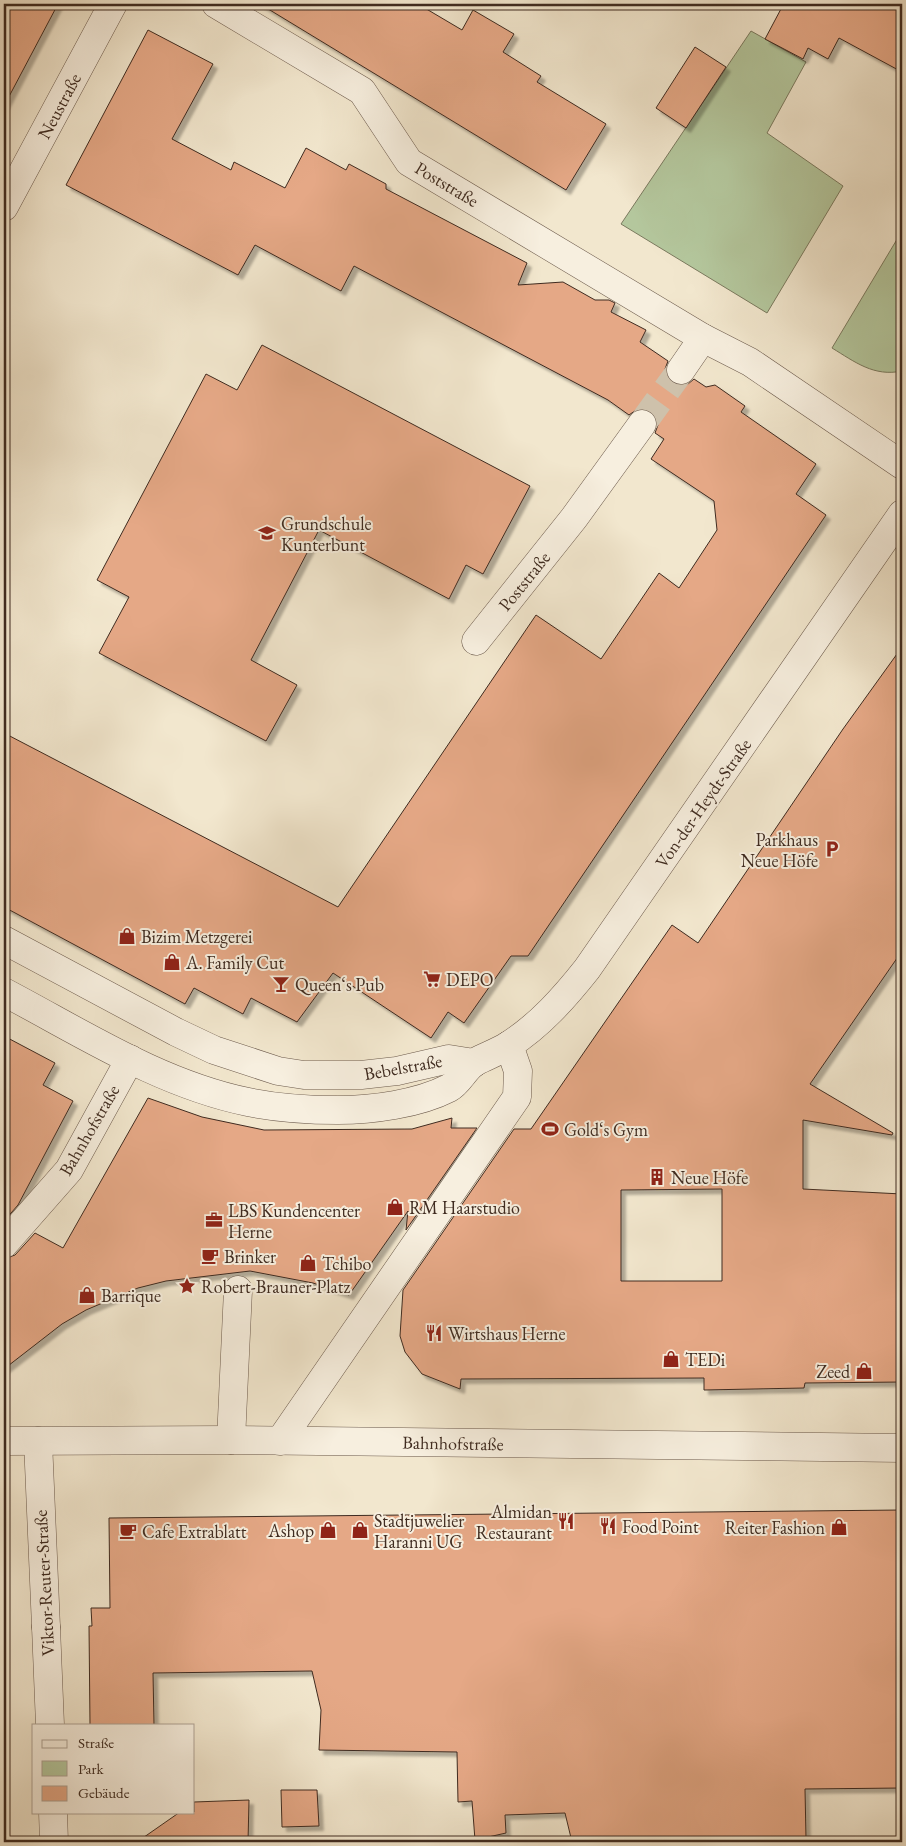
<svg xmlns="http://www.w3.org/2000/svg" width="906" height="1846" font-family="'EB Garamond',serif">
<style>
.green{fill:#b4c79d;stroke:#7a795e}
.building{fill:#e5a886;stroke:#3f2b20;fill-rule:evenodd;filter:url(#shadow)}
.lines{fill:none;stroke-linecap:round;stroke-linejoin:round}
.minor-tunnel{stroke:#cec1ab;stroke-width:28;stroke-dasharray:28 14;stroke-linecap:butt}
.pedestrian-casing{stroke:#6c5a4c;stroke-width:29}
.minor-casing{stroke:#6c5a4c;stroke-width:29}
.pedestrian{stroke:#f7efdf;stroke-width:28}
.minor{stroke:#f7efdf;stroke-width:28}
.labels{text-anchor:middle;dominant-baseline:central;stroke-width:4;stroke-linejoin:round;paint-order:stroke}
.street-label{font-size:18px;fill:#3f2b20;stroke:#f7efdf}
.poi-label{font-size:18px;fill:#3f2b20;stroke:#f7efdf;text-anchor:start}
</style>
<defs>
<filter id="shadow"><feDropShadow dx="4.5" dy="4.5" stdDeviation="1" flood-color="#0004"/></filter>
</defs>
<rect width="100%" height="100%" fill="#f2e7ce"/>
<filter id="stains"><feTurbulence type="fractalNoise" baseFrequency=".004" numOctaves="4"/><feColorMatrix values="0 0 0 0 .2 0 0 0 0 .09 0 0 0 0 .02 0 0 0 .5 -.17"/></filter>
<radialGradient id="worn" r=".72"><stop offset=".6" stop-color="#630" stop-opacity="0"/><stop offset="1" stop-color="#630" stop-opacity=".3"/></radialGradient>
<g class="green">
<path d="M751 31 806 62 767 133 843 186 767 313 621 224Z"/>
<path d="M902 231V371C874 377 855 362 832 348Z"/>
</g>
<g class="building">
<path d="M4 4H58L4 106Z"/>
<path d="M260 4H418L462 30 473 10 514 34 503 52 541 76 537 82 606 124 566 190Z"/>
<path d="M776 4H902V72L839 38 828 59 808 48 803 59 765 39 782 7Z"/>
<path d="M148 30 213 64 172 139 231 170 234 162 285 188 306 148 346 170 349 164 386 184V189L527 263 518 285 563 282 595 300H609L615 303 611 312 646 330 640 342 668 361 665 369 667 377 672 383 680 386 688 384 694 379 706 387 715 385 745 406 741 412 816 464 796 494 826 515 747 632 528 956H511L464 1023 448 1012 431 1038 333 973 297 1022 251 998 243 1014 194 988 185 1004 4 907V733L338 907 536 615 601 659 659 573 679 588 717 530 714 501 651 459 664 439 655 433 658 425 656 418 651 411 643 408 636 410 629 415 608 400 354 266 341 291 255 245 238 275 66 185Z"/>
<path d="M695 47 726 67 686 128 656 108Z"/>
<path d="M262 345 530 486 483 574 466 565 449 599 319 530 251 660 297 685 266 741 99 653 129 597 97 580 206 374 237 390Z"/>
<path d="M902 647V951L810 1084 893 1133 892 1135 803 1120V1189L902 1194V1382L805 1383 804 1388 704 1390V1378L461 1379 460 1389 422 1374 405 1352 400 1336 403 1290 514 1129H531L672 925 698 943 843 729ZM722 1189V1281H621V1190Z"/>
<path d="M4 1036 55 1063 43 1085 73 1101 18 1205 4 1221Z"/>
<path d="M148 1098 202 1117 264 1130 412 1129 452 1118 451 1128H477L406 1230 408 1211 349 1295 313 1283 250 1271 166 1281 138 1288 86 1310 62 1324 4 1369V1259L15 1255 35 1233 63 1248Z"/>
<path d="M902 1510V1788L805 1789 806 1838H710L711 1842H572L565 1813 505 1815 506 1833 475 1840 472 1801 458 1802 457 1752 319 1750 321 1710 312 1671 153 1673 154 1725H90L89 1626H92L91 1608H110L109 1518Z"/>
<path d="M281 1790H317L319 1826 282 1827Z"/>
<path d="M249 1800 248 1842H137L180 1812H194V1802Z"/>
</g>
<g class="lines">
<path class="minor-tunnel" d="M642 424 681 370"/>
<g class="pedestrian-casing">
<g id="pedestrian">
<path d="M4 1244 69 1170 130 1059"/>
<path d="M231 1440 238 1290"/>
<path d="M4 1441 231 1440 902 1448"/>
<path d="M38 1441 46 1627"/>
<path d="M280 1441 517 1097 518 1071 509 1045"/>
</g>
</g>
<g class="minor-casing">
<g id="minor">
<path d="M216 4 362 91 409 162 703 338 750 362 902 465"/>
<path d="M4 207 113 4"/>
<path d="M681 370 703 338"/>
<path d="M476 641 574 518 642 424"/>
<path d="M4 940 176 1032 214 1050 278 1071 304 1075H361L397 1071 449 1059 474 1063"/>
<path d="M4 992C82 1033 160 1084 248 1102 277 1108 308 1110 338 1110 372 1110 418 1104 449 1088 459 1083 465 1068 475 1062 486 1056 498 1052 509 1045 540 1025 564 998 587 969L902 514"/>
<path d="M46 1627 50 1725"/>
<path d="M53 1812 54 1842"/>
</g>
</g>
<use href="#pedestrian" class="pedestrian"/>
<use href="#minor" class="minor"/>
</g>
<defs>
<g id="school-bare" transform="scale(1.35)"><path d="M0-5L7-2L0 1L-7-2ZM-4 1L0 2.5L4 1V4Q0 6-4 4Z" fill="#8f2418" stroke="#f7efdf" stroke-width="2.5" paint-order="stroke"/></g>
<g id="parking-bare" transform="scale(1.35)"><path d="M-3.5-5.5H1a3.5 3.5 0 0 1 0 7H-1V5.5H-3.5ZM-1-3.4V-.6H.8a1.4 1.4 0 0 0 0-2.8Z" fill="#8f2418" stroke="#f7efdf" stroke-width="2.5" paint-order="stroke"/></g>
<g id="shop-bare" transform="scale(1.35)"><path d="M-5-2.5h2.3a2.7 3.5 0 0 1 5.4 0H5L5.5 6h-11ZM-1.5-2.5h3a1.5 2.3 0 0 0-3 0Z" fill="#8f2418" stroke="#f7efdf" stroke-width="2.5" paint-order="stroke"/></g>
<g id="supermarket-bare" transform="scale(1.35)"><path d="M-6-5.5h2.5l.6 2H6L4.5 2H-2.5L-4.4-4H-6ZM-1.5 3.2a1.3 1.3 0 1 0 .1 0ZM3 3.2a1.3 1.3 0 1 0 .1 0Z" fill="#8f2418" stroke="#f7efdf" stroke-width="2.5" paint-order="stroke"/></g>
<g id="bar-bare" transform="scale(1.35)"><path d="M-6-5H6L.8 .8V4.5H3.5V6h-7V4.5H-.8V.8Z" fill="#8f2418" stroke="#f7efdf" stroke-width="2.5" paint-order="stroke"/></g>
<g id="stadium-bare" transform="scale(1.35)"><path d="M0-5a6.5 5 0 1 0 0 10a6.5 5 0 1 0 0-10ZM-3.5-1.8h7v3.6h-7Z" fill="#8f2418" stroke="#f7efdf" stroke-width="2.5" paint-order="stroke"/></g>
<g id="building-bare" transform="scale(1.35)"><path d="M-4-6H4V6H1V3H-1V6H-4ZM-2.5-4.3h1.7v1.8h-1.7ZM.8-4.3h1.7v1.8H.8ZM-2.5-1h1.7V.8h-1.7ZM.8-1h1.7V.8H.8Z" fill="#8f2418" stroke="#f7efdf" stroke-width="2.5" paint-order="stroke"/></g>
<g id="office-bare" transform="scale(1.35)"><path d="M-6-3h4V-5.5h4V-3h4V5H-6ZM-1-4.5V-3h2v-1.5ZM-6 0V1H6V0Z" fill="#8f2418" stroke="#f7efdf" stroke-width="2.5" paint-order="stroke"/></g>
<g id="cafe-bare" transform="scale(1.35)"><path d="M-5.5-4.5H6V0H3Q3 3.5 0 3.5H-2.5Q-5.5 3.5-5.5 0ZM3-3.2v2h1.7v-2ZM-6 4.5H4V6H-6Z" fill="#8f2418" stroke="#f7efdf" stroke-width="2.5" paint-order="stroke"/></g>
<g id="sight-bare" transform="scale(1.35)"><path d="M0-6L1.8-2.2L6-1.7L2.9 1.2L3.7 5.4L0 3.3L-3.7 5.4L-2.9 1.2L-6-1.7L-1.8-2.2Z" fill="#8f2418" stroke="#f7efdf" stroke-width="2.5" paint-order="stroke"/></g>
<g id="restaurant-bare" transform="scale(1.35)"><path d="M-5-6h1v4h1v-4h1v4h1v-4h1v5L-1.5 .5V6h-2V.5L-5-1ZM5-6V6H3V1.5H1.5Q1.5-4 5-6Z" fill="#8f2418" stroke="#f7efdf" stroke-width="2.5" paint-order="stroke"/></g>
</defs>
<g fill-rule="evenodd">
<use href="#school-bare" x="267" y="533"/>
<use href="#parking-bare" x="832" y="849"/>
<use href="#shop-bare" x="127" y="936"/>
<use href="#shop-bare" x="172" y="962"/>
<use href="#supermarket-bare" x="432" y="979"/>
<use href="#bar-bare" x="281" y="984"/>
<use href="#stadium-bare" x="550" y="1129"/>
<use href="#building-bare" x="657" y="1177"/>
<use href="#shop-bare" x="395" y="1207"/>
<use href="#office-bare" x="214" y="1220"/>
<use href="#cafe-bare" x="210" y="1256"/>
<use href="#shop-bare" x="308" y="1263"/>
<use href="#sight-bare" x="187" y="1286"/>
<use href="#shop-bare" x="87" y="1295"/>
<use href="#restaurant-bare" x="434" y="1333"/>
<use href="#shop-bare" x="671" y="1359"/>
<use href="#shop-bare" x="864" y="1371"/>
<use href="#restaurant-bare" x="566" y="1521"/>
<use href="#restaurant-bare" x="608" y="1526"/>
<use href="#shop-bare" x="839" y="1527"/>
<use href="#shop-bare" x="328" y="1530"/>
<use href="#shop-bare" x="360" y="1530"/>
<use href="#cafe-bare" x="128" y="1531"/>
</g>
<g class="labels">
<g class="street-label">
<text transform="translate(59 106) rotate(-62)">Neustraße</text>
<text transform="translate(447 184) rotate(31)">Poststraße</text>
<text transform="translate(524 581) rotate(-51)">Poststraße</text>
<text transform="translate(703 803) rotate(-55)">Von-der-Heydt-Straße</text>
<text transform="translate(403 1067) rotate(-10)">Bebelstraße</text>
<text transform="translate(89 1130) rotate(-60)">Bahnhofstraße</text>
<text transform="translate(453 1443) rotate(1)">Bahnhofstraße</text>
<text transform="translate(44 1583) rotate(-93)">Viktor-Reuter-Straße</text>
</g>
<g class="poi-label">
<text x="281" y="523">Grundschule<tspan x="281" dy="21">Kunterbunt</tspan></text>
<text x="818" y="839" text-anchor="end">Parkhaus<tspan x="818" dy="21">Neue Höfe</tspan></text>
<text x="141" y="936">Bizim Metzgerei</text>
<text x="186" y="962">A. Family Cut</text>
<text x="446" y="979">DEPO</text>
<text x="295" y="984">Queen‘s Pub</text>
<text x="564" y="1129">Gold‘s Gym</text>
<text x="671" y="1177">Neue Höfe</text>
<text x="409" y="1207">RM Haarstudio</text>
<text x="228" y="1210">LBS Kundencenter<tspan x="228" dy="21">Herne</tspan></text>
<text x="224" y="1256">Brinker</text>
<text x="322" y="1263">Tchibo</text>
<text x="201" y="1286">Robert-Brauner-Platz</text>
<text x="101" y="1295">Barrique</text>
<text x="448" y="1333">Wirtshaus Herne</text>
<text x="685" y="1359">TEDi</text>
<text x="850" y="1371" text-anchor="end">Zeed</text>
<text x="552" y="1511" text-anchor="end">Almidan<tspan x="552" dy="21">Restaurant</tspan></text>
<text x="374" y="1520">Stadtjuwelier<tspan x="374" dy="21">Haranni UG</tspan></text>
<text x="622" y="1526">Food Point</text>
<text x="825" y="1527" text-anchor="end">Reiter Fashion</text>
<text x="314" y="1530" text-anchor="end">Ashop</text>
<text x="142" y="1531">Cafe Extrablatt</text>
</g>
</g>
<rect width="906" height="1846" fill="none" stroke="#f2e7ce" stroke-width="20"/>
<rect x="5" y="5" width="896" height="1836" fill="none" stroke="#3f2b20" stroke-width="2.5"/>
<rect x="10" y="10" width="886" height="1826" fill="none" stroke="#3f2b20"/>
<rect x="32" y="1724" width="162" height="90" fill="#f7efdf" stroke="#ada193"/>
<rect x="42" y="1740" width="25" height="8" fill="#f7efdf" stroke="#ada193"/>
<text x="78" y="1748" font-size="15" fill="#3f2b20">Straße</text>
<rect x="42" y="1761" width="25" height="15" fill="#b4c79d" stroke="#ada193"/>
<text x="78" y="1774" font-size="15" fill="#3f2b20">Park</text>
<rect x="42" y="1786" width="25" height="15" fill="#e5a886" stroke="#ada193"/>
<text x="78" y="1798" font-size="15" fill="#3f2b20">Gebäude</text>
<rect width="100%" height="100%" filter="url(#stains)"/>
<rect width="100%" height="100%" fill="url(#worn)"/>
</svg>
